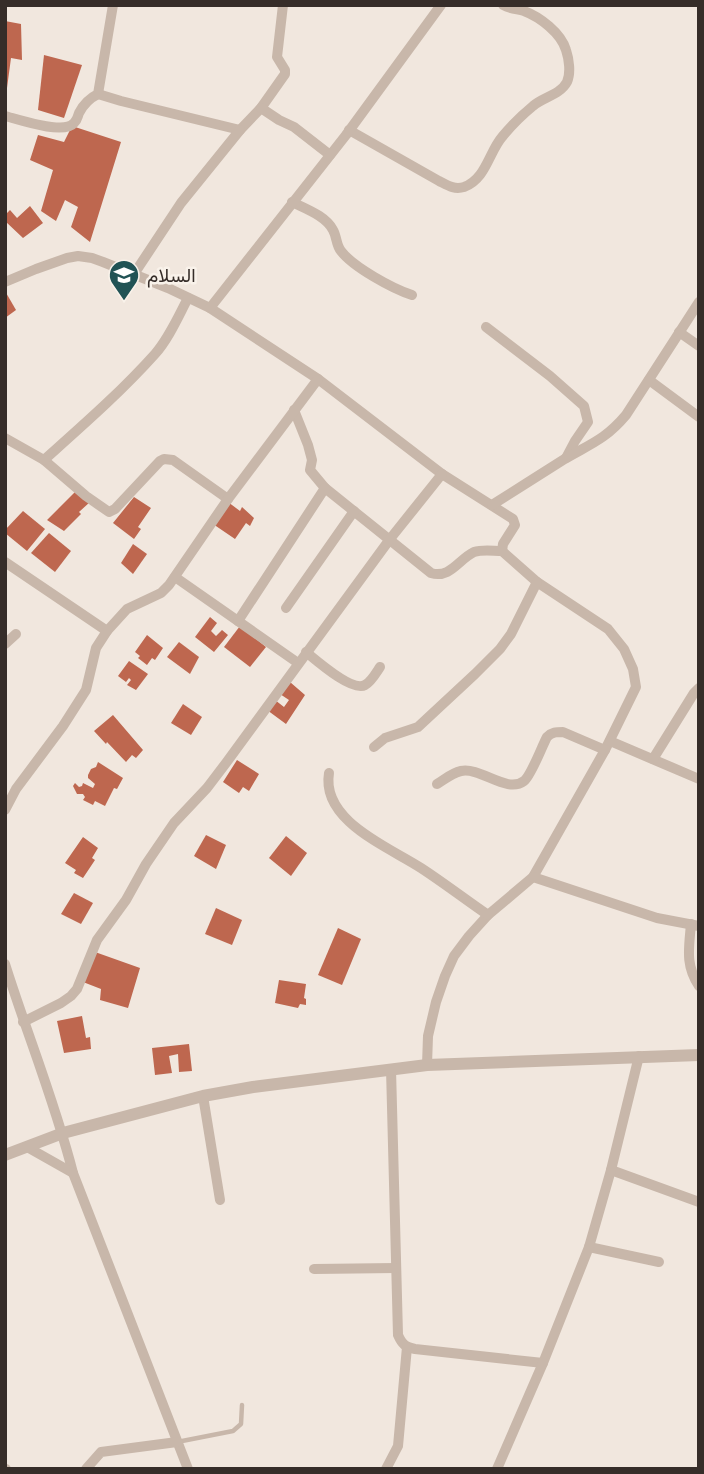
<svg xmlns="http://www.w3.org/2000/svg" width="704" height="1474" font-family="'Roboto Condensed',Vazirmatn,sans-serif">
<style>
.building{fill:#be674f}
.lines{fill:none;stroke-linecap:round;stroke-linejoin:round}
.service{stroke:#c8b7aa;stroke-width:4.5}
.minor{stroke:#c8b7aa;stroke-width:10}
.tertiary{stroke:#c8b7aa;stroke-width:12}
.labels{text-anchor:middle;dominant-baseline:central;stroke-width:5;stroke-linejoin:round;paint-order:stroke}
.poi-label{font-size:19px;fill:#362d29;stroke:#f9f2ea;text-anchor:start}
</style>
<rect width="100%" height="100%" fill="#f1e7de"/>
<g class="building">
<path d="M5 21 21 24 22 60 11 58 7 88H5Z"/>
<path d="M44 55 82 65 64 118 38 110Z"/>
<path d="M72 126 121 142 90 242 71 227 78 207 65 200 56 221 41 211 53 170 30 160 38 135 64 142Z"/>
<path d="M30 206 43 223 23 238 5 221V215L10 210 17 218Z"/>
<path d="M5 291 16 310 5 318Z"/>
<path d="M77 490 90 502 79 512 81 514 64 531 47 520Z"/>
<path d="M134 497 151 508 138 527 141 529 134 539 113 523Z"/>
<path d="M228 502 240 511 242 507 254 518 250 526 246 523 235 539 213 524Z"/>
<path d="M23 511 45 529 27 551 5 533V530Z"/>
<path d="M49 533 71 551 55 572 31 553Z"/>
<path d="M133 544 147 554 133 574 121 563Z"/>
<path d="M210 617 217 623 211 631 216 636 222 630 228 635 214 652 195 637Z"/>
<path d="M240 626 266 647 250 667 224 647Z"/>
<path d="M147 635 163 648 155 660 152 658 147 665 138 658 140 656 135 652Z"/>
<path d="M179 642 199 657 190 674 167 657Z"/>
<path d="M129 661 148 674 136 690 127 685 131 680 129 678 126 682 118 676Z"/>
<path d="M290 682 305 695 286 724 267 710 275 700 284 707 289 700 280 694Z"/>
<path d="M183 704 202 717 191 735 171 723Z"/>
<path d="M113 715 143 750 136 758 132 755 126 762 107 742 106 744 94 731Z"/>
<path d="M237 760 259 774 249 791 243 787 239 793 223 782Z"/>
<path d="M98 762 123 778 117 789 114 788 105 806 95 801 93 805 83 800 85 797 83 794H77L73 786 75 783 79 787 82 786 83 783 93 788 95 784 88 778V775L91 769 96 767Z"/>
<path d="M206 835 226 845 216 869 194 856Z"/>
<path d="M286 836 307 853 291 876 269 858Z"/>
<path d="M83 837 98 848 92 858 95 860 83 878 74 873 76 870 65 863Z"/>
<path d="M74 893 93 903 81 924 61 914Z"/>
<path d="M216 908 242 920 232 945 205 934Z"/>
<path d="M338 928 361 939 342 985 318 975Z"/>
<path d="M95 952 140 968 128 1008 100 1000 101 989 83 982Z"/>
<path d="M279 980 306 984 304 998 306 999V1005L300 1004 298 1008 275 1003Z"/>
<path d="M82 1016 86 1038 90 1037 91 1049 64 1053 57 1021Z"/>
<path d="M189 1044 192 1071 179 1072 178 1054 169 1056 172 1073 155 1075 152 1048Z"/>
</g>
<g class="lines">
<path class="service" d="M177 1442 233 1431 241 1424 242 1405"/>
<g class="minor">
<path d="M98 94 121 101 240 130 261 108 285 74V70L277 57 283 5"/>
<path d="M261 108 279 120 294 127 330 155"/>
<path d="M5 116C20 120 64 135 74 123 78 119 77 118 79 113 83 105 90 98 98 94L113 5"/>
<path d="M349 130 439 181C447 185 454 190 464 187 486 179 489 152 502 137 511 126 522 115 533 106 543 97 560 95 567 82 571 73 569 59 566 50 561 33 540 17 524 11 517 9 510 9 503 5"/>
<path d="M292 202C306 209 326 216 333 230 337 237 336 245 341 251 353 267 393 289 412 295"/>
<path d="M134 274 181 203 240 130"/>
<path d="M5 282 36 269 67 258 78 256 92 258 103 262 168 288 210 308 318 379 442 474 513 519 515 525 503 544 502 551"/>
<path d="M210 308 346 135 441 5"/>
<path d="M486 327 550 376 584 406 588 422 575 441 566 458"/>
<path d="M679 332 699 346"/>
<path d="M649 380 699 417"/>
<path d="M294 410 308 445 312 460 310 470 325 488 431 573C450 579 459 559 474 552 483 549 493 551 502 551L537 582 608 629 624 649 633 669 636 687 605 750 533 877 488 915 469 936 454 956 445 976 436 1002 428 1036 427 1065"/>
<path d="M5 438 44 460 86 496 109 512 115 509 160 461 164 459 173 460 228 499"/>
<path d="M44 460C82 426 121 392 155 354 169 338 178 317 188 298"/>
<path d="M492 505C516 490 539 475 563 460 590 444 605 440 626 415L699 302"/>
<path d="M5 562 107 631"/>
<path d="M175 577 298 663"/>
<path d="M286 608 354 511"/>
<path d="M238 621 325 488"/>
<path d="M5 644 16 634"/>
<path d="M306 652C317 661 352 692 365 685 371 682 376 673 380 667"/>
<path d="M610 741 699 779"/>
<path d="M374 747 385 738 418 727 475 674 500 649 511 634 537 582"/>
<path d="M653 759 694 693 699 688"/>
<path d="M329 773C321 821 389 847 421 868 444 883 466 900 488 915"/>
<path d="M437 784C445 779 452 773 461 771 481 767 507 794 524 781 531 776 542 746 547 737 552 732 556 732 563 732L605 750"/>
<path d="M5 810 16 789 63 726 86 690 96 648 107 631 127 609 161 593 169 585 228 499 318 379"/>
<path d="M533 877 657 918 699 926"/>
<path d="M691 924C689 948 685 965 699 986"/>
<path d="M5 964C27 1034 55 1102 73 1173L188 1469"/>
<path d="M23 1022 61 1003 71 996 77 989 97 940 126 900 146 864 174 823 207 788 226 763 390 539 442 474"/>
<path d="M391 1069 398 1335C402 1344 405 1347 415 1349L543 1363"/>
<path d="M203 1096 220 1200"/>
<path d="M27 1147 73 1173"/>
<path d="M611 1170 699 1202"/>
<path d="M589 1247 659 1262"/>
<path d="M314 1269 396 1268"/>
<path d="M5 1469H6"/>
<path d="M86 1469 101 1452 177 1442"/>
<path d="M386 1469 398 1446 407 1347"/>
<path d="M497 1469 543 1363 589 1247 611 1170 639 1056"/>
</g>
<path class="tertiary" d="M5 1155 63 1133 203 1096 253 1087 427 1065 699 1055"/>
</g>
<defs>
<g id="school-pin" transform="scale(1.575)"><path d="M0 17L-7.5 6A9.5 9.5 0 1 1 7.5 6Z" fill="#215355" stroke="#f9f2ea"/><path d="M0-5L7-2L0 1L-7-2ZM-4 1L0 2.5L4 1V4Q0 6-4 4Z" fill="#fff"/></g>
</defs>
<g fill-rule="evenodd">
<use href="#school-pin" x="124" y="275"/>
</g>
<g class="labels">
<g class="poi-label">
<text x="147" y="275">السلام</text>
</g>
</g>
<rect width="704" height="1474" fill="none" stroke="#362d29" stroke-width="14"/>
</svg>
